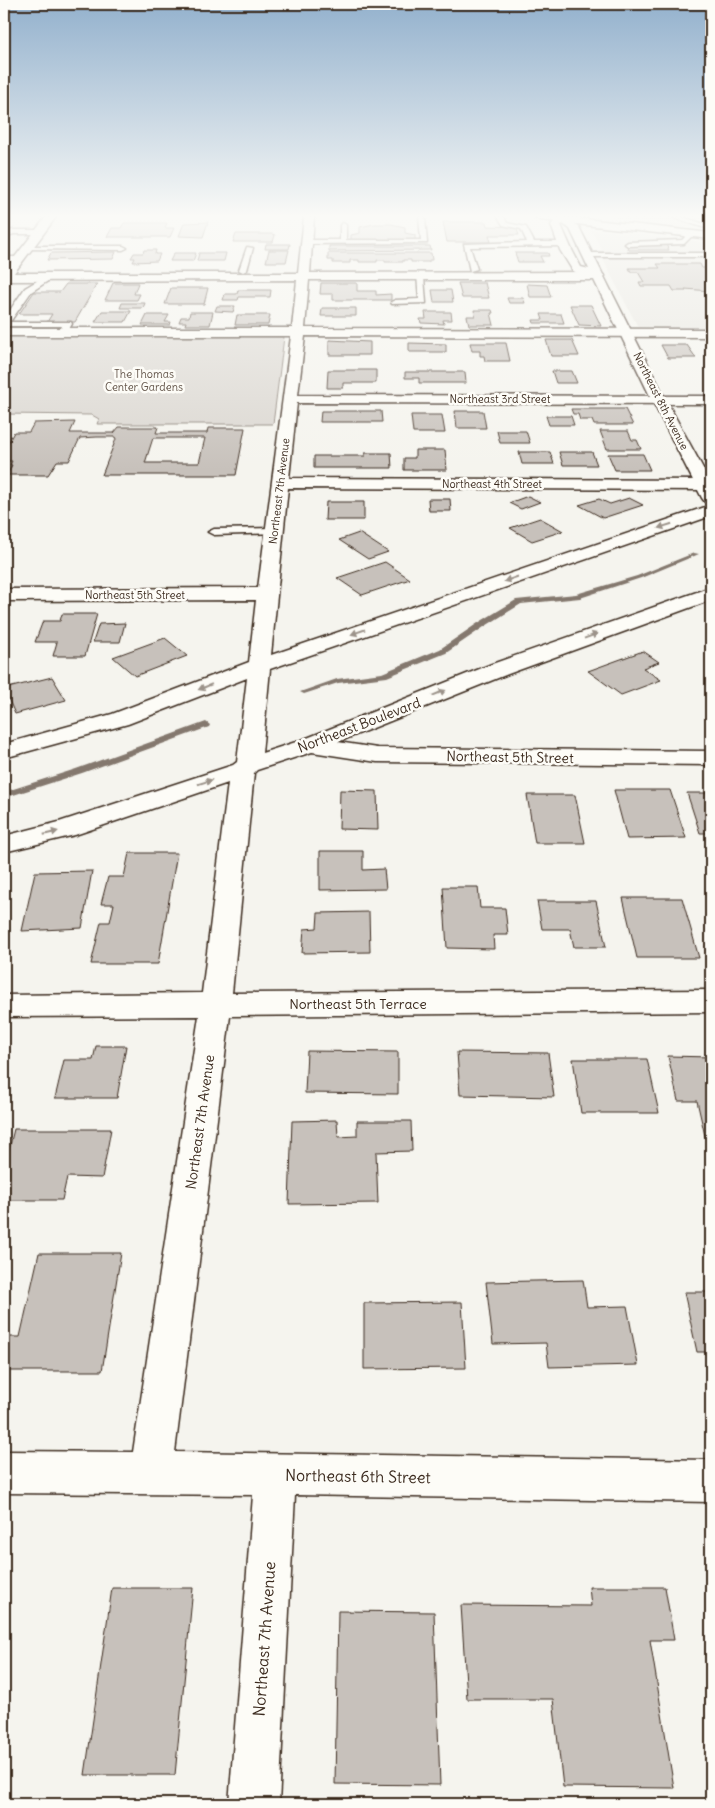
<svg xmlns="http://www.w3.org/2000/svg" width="715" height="1808" font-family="Delius,sans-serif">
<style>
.built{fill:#e7e5df}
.green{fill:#dad6d0;stroke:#8a8077}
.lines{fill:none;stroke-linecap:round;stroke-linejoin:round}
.stream{fill:#84786e;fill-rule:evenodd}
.building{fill:#c7c1bb;stroke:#3b2a1e;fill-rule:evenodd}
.service-casing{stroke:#3b2a1e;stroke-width:3}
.minor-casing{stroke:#3b2a1e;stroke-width:3}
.tertiary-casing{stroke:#3b2a1e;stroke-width:3}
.secondary-casing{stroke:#3b2a1e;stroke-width:3}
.service{fill:#fdfcf7;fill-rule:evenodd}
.minor{fill:#fdfcf7;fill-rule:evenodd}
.tertiary{fill:#fdfcf7;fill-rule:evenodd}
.secondary{fill:#fdfcf7;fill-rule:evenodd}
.oneway{fill:#9c938a}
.labels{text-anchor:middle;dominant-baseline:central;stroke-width:5;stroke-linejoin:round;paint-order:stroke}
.far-park-label{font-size:11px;fill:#63554a;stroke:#fdfcf7}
.far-street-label{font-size:11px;fill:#3b2a1e;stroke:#fdfcf7}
.street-label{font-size:14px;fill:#3b2a1e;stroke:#fdfcf7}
.near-street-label{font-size:16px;fill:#3b2a1e;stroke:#fdfcf7}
</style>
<rect width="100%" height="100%" fill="#f5f4ee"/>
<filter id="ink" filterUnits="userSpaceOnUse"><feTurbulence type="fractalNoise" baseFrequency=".02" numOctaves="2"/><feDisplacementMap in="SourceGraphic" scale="10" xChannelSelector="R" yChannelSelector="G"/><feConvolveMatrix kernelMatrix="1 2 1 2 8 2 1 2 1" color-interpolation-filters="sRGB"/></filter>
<g filter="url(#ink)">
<g class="built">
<path d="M605 217H711V226L697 229Z"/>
<path d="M591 230 612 231 711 243V327H638L598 250H602Z"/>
</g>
<path class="green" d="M4 336 284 337 273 424H97L99 419 92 415 4 414 6 403 4 397Z"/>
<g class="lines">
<g class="stream">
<path d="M694 553 699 554 641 578 580 598 521 604 484 627 446 653 387 677 338 683 304 694 300 692 337 679 382 673 440 649 478 623 516 600 576 594 637 576Z"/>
<path d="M206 722 210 725 209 727 82 773 4 798V792L76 769Z"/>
</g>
</g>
<g class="building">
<path d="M208 222 203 237 179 236 184 223Z"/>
<path d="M443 222H486L487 226 516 227 519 235H489L491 242H447Z"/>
<path d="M124 223H167L165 228H174L170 237H107L112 228H121Z"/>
<path d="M374 224H391L405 227V233L415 235V240H351V235L360 233V227Z"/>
<path d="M236 234H272L275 235 273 242H233Z"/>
<path d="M266 244H290L289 249H265Z"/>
<path d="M626 245H666L669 250H629Z"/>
<path d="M329 246H430L431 250 329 251Z"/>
<path d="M144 250H156L155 254H160L157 261 133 262 135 258H131L134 253H143Z"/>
<path d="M269 250H289L286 262H266Z"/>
<path d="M116 252 113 259 47 260 51 253Z"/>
<path d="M174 253H196L193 261H170Z"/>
<path d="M199 253H226L224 261H197Z"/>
<path d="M328 253H431L432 260H429V262H411V260H403V262H385V260H377V262H359V260H350V263H333V260H328Z"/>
<path d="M515 253H548L549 256H540L543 262H518Z"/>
<path d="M657 264H700L702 268H711V291L685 289 686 291H674L671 286H641L639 282H644L638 272H631L629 268H660Z"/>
<path d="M113 283H138L134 294H140L137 300H105Z"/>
<path d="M321 283H357V291H376V295L391 294V300H333V294H320Z"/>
<path d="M458 283H485L489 298H462Z"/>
<path d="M66 284H97L75 322H47L52 314H19L34 292H60Z"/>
<path d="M527 284 547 285 551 297H530Z"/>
<path d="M171 288H208L204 304H165Z"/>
<path d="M238 290H271L270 297H239L238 300H223L225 294H237Z"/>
<path d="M432 290H451L453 302H434Z"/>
<path d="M507 298H523L525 303H509Z"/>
<path d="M122 303H145L143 308H120Z"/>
<path d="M570 305H591L601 326 579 325Z"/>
<path d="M217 306H235L233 312 215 311Z"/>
<path d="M322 308H356V316H321Z"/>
<path d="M474 310H492L493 313H491L494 325H469L467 316H475Z"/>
<path d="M102 311H131L125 322H95Z"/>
<path d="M190 312H213L210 325H185L186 322H179L181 317H189Z"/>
<path d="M425 312H451L452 320H443L444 324 421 323 420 319H426Z"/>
<path d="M541 314H561L564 323H534L533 320H543Z"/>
<path d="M147 315H169L165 322H171L170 325H142Z"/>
<path d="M237 315H270L268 325H235Z"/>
<path d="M329 340 370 342V355H329Z"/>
<path d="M546 340H572L579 356H551Z"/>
<path d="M409 343 446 344V352H409Z"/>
<path d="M470 343H506L510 361H485L484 356H480V351H472Z"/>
<path d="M661 345H687L696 358H668Z"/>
<path d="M328 370H376V383H343V388H327Z"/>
<path d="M552 371H572L577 383H556Z"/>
<path d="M405 372H465L466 383H419V378H405Z"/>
<path d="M571 409H625L633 425H594L592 420H580L578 414H573Z"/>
<path d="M321 411H381L382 422H320Z"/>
<path d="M455 411H483L486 428H457Z"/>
<path d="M411 415H442L445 433H413Z"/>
<path d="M546 416H571L574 425H549Z"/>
<path d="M75 422 70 433H114L119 427H158L156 433H207L208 428H245L236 475H102L116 439 115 437H97L80 438 69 461H57L48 475H7L12 465H10L12 461H4V445H7L14 432H29L34 423ZM153 438H205L199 463H145Z"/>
<path d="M497 431H526L530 443H500Z"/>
<path d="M600 431H628L632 440H637L641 449H607Z"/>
<path d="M415 450H445L447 470H404V458H415Z"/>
<path d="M519 452H550L554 464H522Z"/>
<path d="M559 452H592L597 465H563Z"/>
<path d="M365 453H391L392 468H314V456H365Z"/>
<path d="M608 454H643L650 470H615Z"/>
<path d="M528 496 540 502 521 509 509 503Z"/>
<path d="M629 498 643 505 603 518 579 505 599 499 610 504Z"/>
<path d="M428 499H450L451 511H429Z"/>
<path d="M326 502H364V520H325Z"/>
<path d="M540 518 563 531 532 541 510 528Z"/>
<path d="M359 533 388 552 368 559 339 540Z"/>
<path d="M385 562 410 579 362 595 337 578Z"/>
<path d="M62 614H97L85 656H53L57 642H35L43 621H60Z"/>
<path d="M125 623 120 642H93L99 624Z"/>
<path d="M165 638 187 656 135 676 113 657Z"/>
<path d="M643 651 659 662 643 668 661 680 621 695 588 671Z"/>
<path d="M52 677 66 700 15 714 4 689Z"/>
<path d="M340 790 377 791 378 830 339 829Z"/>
<path d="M614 790H670L686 838 627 839Z"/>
<path d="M687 793H711V833H700Z"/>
<path d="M527 795H575L585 843H535Z"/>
<path d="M320 851H363V870L384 869 386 889 320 890Z"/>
<path d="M129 853H177L158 964H91L101 922H110L114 904H101L108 877H124Z"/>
<path d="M92 871 82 928 22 931 35 872Z"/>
<path d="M443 887H478L480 908H505L508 935H493L494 949 447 948Z"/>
<path d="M623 898H682L699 958H637Z"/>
<path d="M537 901H596L606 947H574L570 929H542Z"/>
<path d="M369 912 370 952 302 953 304 929 317 928 318 913Z"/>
<path d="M96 1046H126L117 1098H55L64 1060H93Z"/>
<path d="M307 1051 398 1052V1094L305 1093Z"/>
<path d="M457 1052 548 1053 554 1097 460 1095Z"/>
<path d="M668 1056 711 1057V1149H708L697 1101H678Z"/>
<path d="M573 1059H647L659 1113H581Z"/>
<path d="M337 1120 338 1137 357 1136V1121H411L412 1151 376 1152 378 1203 289 1204 292 1121Z"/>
<path d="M14 1129H111L102 1178 67 1177 62 1200H4V1170Z"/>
<path d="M39 1253H121L102 1371H4V1337H20Z"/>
<path d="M583 1280 587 1307 627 1306 638 1365 549 1367 546 1343 493 1344 486 1282Z"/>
<path d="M684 1292H711V1352H697Z"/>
<path d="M462 1302 466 1368 364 1369V1303Z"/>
<path d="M589 1587H665L674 1640H650L674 1788 563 1787 553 1699H467L461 1605 591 1606Z"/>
<path d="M112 1588H193L175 1775H85Z"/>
<path d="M338 1611 434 1612 440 1785 335 1784Z"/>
</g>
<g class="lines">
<g class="service-casing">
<g id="service">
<path d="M419 217H425L427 243 307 244 304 242 307 240H340V225L343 223 346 225V240H421Z"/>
<path d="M498 217H504L507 223 526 227 534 242H564L567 244 564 246 470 247 477 269 470 271 464 244 527 242 521 229 503 225Z"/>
<path d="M672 217H682L711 226V230Z"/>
<path d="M13 230H39L42 232 39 234H14L4 237V233Z"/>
<path d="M689 233 694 234 684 244 628 246 625 244 628 242 682 240Z"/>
<path d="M28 246H123L127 248 123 250 26 249V247Z"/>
<path d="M247 247 253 248 247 270 243 272 239 270Z"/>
<rect x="585" y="253" width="126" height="4"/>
<path d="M4 257H19L23 259 19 261H4Z"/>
<path d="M47 275 54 277 31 292 10 322H71L72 324 66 334 59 332 62 326H4V319L25 288Z"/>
<path d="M417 275 424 277 426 303 392 304 391 302 395 300 419 299Z"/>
<path d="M274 528 280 531 278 533 214 535 208 532 214 529Z"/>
</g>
</g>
<g class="minor-casing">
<g id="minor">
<path d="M46 217H56L14 273H298L304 217H314L310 273 599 272 605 276 599 280H309L305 328 711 329V337L305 336 298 395 711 396V404L297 403 289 478 704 480 710 481 711 487 704 490 288 488 271 655 711 505V516L270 669 262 753 302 740 492 664 711 587V600L508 674 338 742 377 748 711 751V765L377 762 312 752 257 770 254 773 232 993 711 990V1012L230 1016 175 1452 711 1460V1502L295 1495 279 1804H229L253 1495 4 1493V1451L133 1452 199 1016 4 1017V995L202 993 228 783 75 835 4 852V836L59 822 233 765 237 762 247 678 128 724 4 758V744L112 714 249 662 256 600 4 601V589L258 588 291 336H4V328H292L297 280 9 281 4 282V271Z"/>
<path d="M705 217H711V222L707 221Z"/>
</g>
</g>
<g class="tertiary-casing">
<path id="tertiary" d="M558 217H566L579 227 666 400 711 483V503L705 502 702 498 652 400 593 278 573 271 560 250 551 225ZM563 224 570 229 589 269 581 267 572 250 561 225Z"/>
</g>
<g class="secondary-casing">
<path id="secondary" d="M535 217H568L711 233V239L540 220Z"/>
</g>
<use href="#service" class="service"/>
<use href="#minor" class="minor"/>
<use href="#tertiary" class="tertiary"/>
<use href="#secondary" class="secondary"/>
</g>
<defs><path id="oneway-solid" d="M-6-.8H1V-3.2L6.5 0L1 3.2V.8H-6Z" transform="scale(1.25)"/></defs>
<g class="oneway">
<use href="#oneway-solid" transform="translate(665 526) rotate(162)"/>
<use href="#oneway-solid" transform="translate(511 579) rotate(161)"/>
<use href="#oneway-solid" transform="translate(358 632) rotate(161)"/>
<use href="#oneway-solid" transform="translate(591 636) rotate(-20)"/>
<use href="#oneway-solid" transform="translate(205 687) rotate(158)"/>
<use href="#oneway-solid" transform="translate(439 693) rotate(-22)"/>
<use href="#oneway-solid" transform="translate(205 782) rotate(-18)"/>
<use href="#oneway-solid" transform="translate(51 833) rotate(-14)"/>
</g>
</g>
<linearGradient id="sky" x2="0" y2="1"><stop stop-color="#93b1cd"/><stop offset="0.46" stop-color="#fafaf7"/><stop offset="1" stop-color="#fafaf7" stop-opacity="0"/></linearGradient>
<rect width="715" height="470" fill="url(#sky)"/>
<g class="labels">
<g class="far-park-label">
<text x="144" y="374">The Thomas<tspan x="144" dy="13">Center Gardens</tspan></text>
</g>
<g class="far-street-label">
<text x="500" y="399">Northeast 3rd Street</text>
<text transform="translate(661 401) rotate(63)">Northeast 8th Avenue</text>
<text x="492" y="484">Northeast 4th Street</text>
<text transform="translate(279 491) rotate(-83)">Northeast 7th Avenue</text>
<text x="135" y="595">Northeast 5th Street</text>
</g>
<g class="street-label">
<text transform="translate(359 725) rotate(-21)">Northeast Boulevard</text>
<text transform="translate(510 757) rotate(1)">Northeast 5th Street</text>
<text x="358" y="1004">Northeast 5th Terrace</text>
<text transform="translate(200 1122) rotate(-82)">Northeast 7th Avenue</text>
</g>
<g class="near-street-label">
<text transform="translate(358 1476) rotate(1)">Northeast 6th Street</text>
<text transform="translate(264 1639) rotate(-86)">Northeast 7th Avenue</text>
</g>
</g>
<rect width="715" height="1808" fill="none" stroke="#fdfcf7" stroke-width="20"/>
<rect x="10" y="10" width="695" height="1788" fill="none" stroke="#3b2a1e" stroke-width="2" filter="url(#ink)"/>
</svg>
